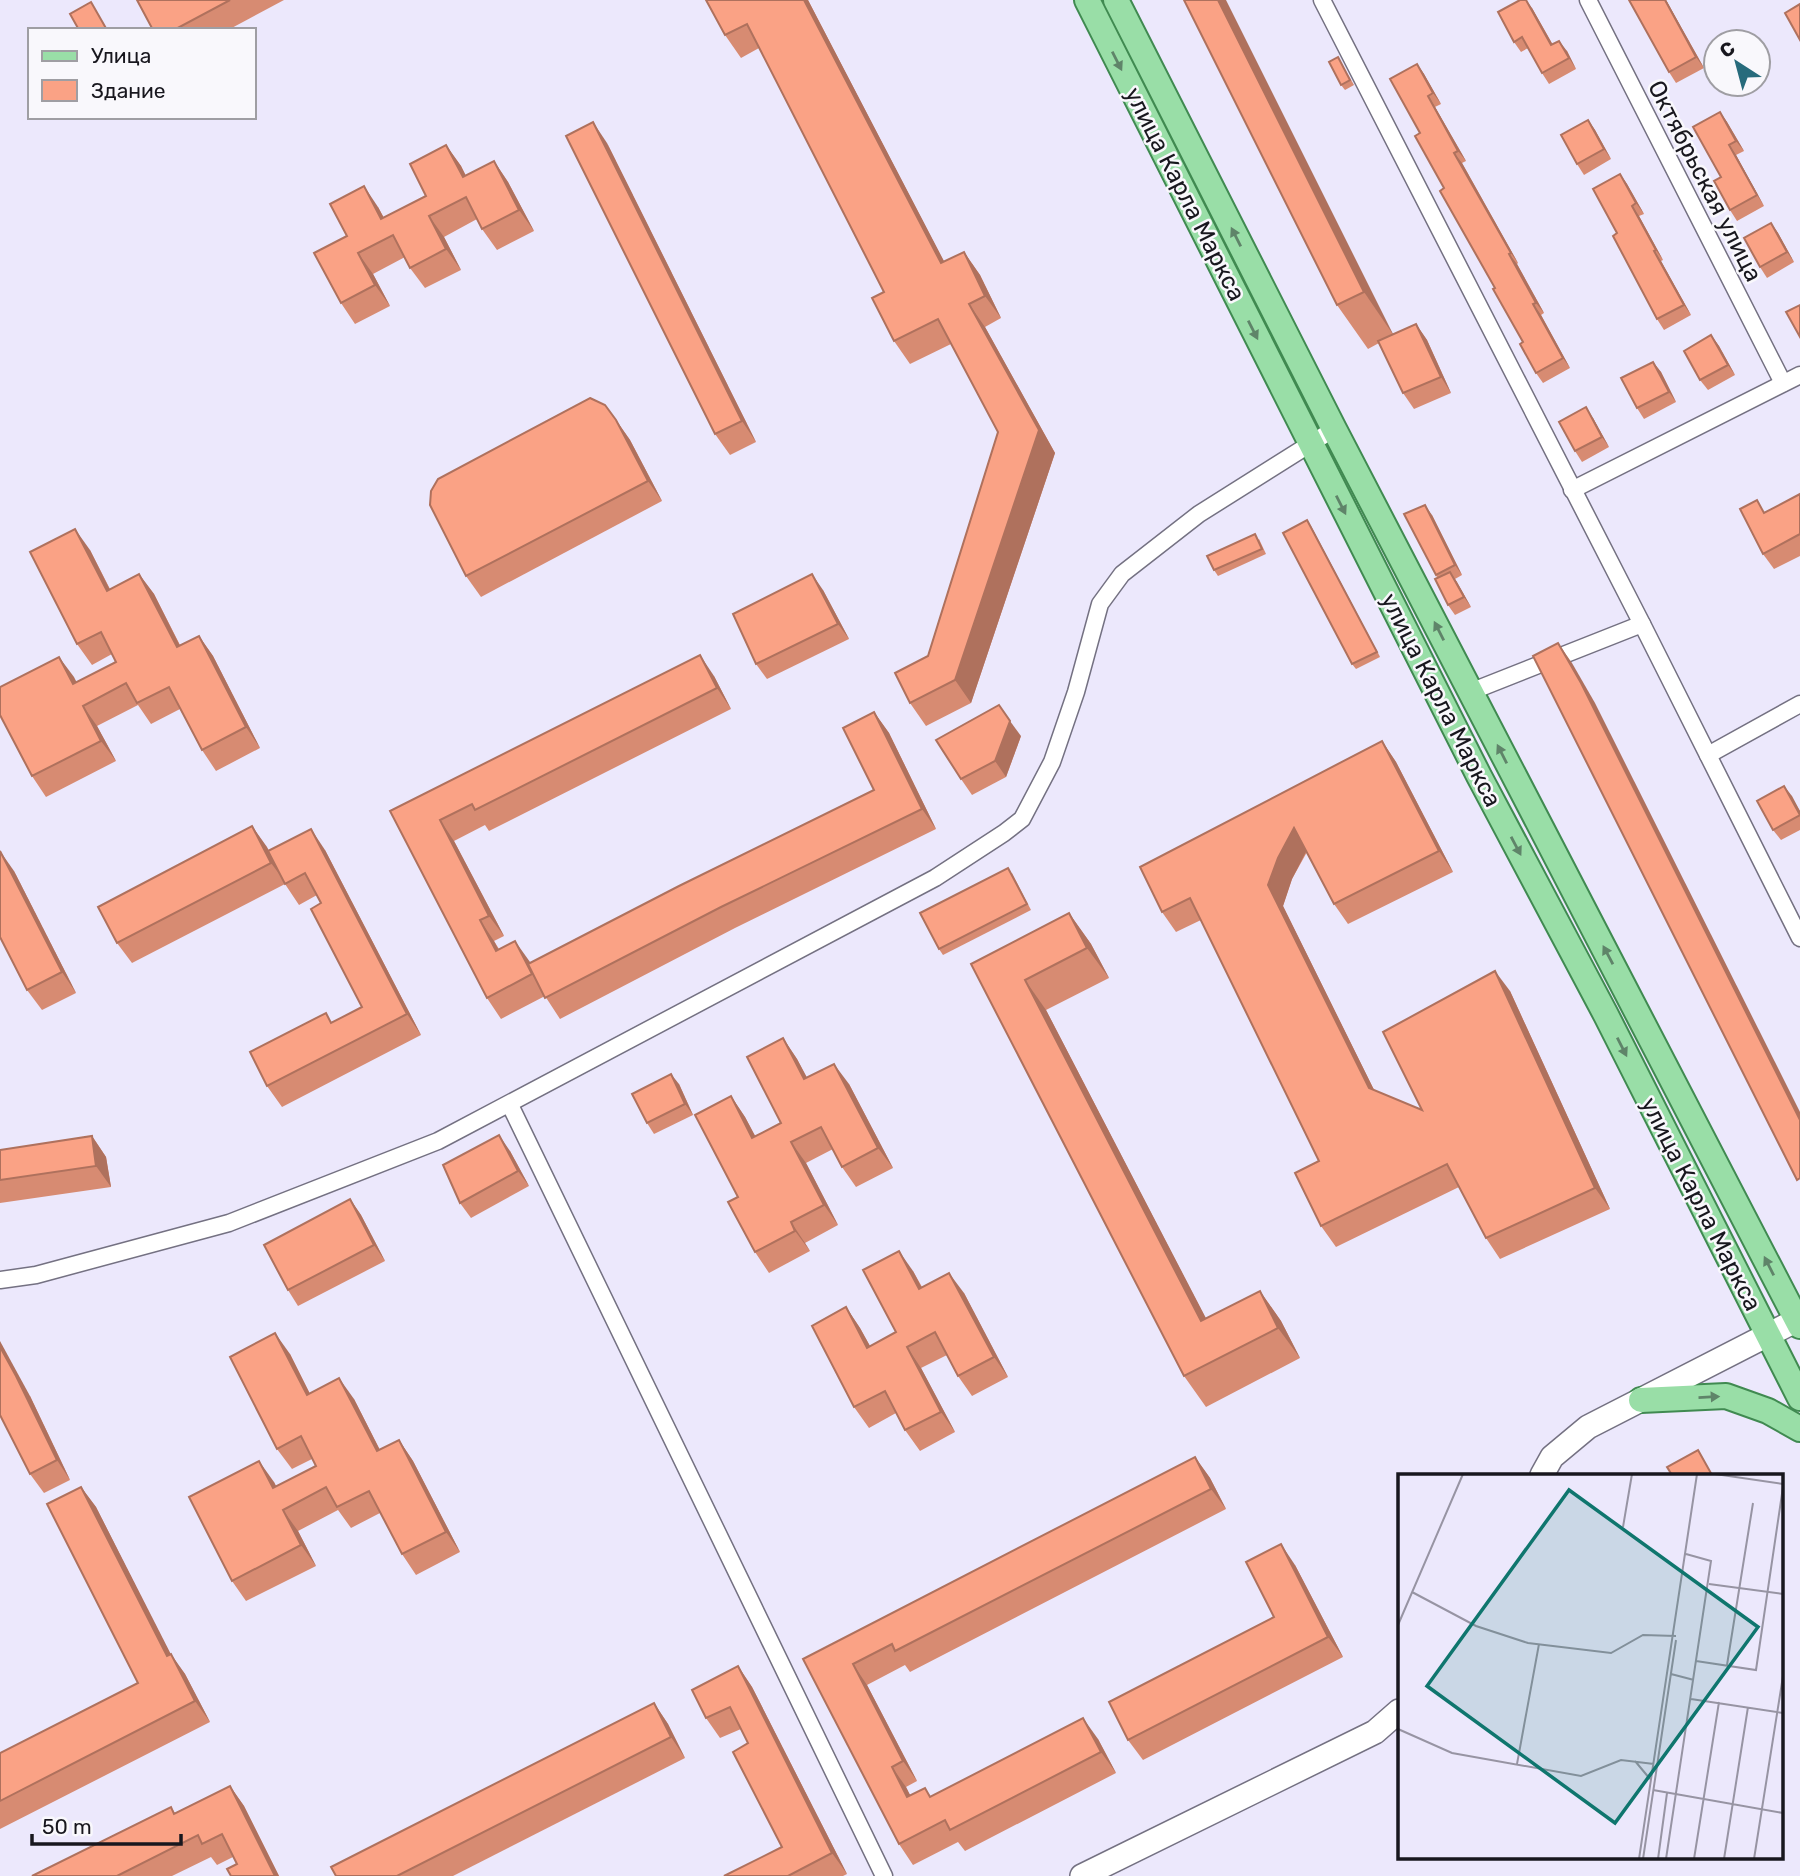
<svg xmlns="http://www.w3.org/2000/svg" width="1800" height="1876" font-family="Rubik,sans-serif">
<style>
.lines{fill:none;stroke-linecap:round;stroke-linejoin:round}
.street-casing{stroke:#747182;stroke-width:19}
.secondary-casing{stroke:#747182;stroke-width:26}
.primary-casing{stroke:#408a51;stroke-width:28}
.street{stroke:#fff;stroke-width:16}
.secondary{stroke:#fff;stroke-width:23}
.primary{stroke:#99dea7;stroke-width:24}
.wall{fill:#d78b72}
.shaded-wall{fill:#af715d}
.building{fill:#faa285;stroke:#af715d;stroke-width:2}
.oneway{fill:#5f8469}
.labels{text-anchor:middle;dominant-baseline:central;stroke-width:5;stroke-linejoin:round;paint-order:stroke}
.street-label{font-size:24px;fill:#18171e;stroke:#f9f8fc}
.inset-road{fill:none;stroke:#9794a3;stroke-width:2}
.view{fill:#0f766e;fill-opacity:0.15;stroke:#0f766e;stroke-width:3.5}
.inset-edge{fill:none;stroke:#18171e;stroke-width:3.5}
</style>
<rect width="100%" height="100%" fill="#ece8fc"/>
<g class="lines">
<g class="street-casing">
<g id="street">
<path d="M1322 0 1642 624 1800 938"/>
<path d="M1588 0 1783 383"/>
<path d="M1572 490 1800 375"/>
<path d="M1470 692 1642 624"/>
<path d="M1708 755 1800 704"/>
<path d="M510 1105 884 1876"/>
<path d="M0 1280 36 1275 229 1223 438 1141 935 878 1004 833 1022 819 1052 762 1076 692 1100 604 1122 574 1199 514 1334 429"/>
</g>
</g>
<g class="secondary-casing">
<g id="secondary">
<path d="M1542 1475 1552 1457 1588 1427 1797 1320"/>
<path d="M1082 1876 1375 1732 1399 1711"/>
</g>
</g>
<g class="primary-casing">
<g id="primary">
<path d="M1087 0 1479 776 1606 1015 1800 1398"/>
<path d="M1116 0 1334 429 1800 1326"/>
<path d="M1641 1400 1726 1396 1768 1411 1800 1429"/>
</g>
</g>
<use href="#street" class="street"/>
<use href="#secondary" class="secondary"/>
<use href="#primary" class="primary"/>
</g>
<g class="wall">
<path d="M137 0H284L228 30H153Z"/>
<path d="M706 0H808L944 262 964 252 980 275 1001 318 985 327 1055 453 971 703 926 726 910 703 928 656 998 432 951 344 910 364 894 341 884 292 759 48 741 58 725 35Z"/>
<path d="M1184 0 1393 334 1416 324 1427 340 1451 393 1414 409 1403 393 1379 343 1368 349 1337 305Z"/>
<path d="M1666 0 1704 68 1676 83 1669 72Z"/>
<path d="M1532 8 1553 45 1567 51 1576 69 1549 84 1542 73 1528 48 1521 52 1514 42Z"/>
<path d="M1338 57 1354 85 1345 90 1341 85Z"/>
<path d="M1417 64 1424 74 1441 104 1435 107 1466 161 1462 163 1518 263 1517 264 1544 313 1541 315 1570 368 1543 383 1536 373 1523 342 1495 288 1420 133Z"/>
<path d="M1720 112 1727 122 1744 151 1736 155 1764 206 1737 221 1730 210 1721 177Z"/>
<path d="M1588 120 1595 130 1611 159 1584 175 1577 164Z"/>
<path d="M607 143 756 442 730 455 715 434Z"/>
<path d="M446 145 461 166 466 176 494 161 508 182 534 231 497 250 482 229 477 219 444 237 461 270 425 288 410 268 405 257 373 274 390 306 355 324 341 303 347 236 378 207 384 218 426 196Z"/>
<path d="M1620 174 1627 184 1644 214 1639 216 1663 260 1661 261 1691 315 1664 330 1657 319 1617 233Z"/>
<path d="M1771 223 1778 233 1794 262 1767 278 1760 267Z"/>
<path d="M1711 335 1719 346 1735 375 1708 390 1700 380Z"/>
<path d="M1653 362 1661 372 1676 402 1644 419 1637 408Z"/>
<path d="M1593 418 1609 447 1582 462 1575 451Z"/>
<path d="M616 420 630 440 662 501 481 597 466 576Z"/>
<path d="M1800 494V556L1774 569 1763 554 1766 512Z"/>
<path d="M1432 515 1462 575 1455 579 1471 607 1455 615 1448 605 1436 575Z"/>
<path d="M1307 520 1380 657 1356 669 1352 664Z"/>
<path d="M1259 539 1266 554 1218 576 1214 570Z"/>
<path d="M90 550 110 589 139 574 154 594 180 645 199 636 213 656 260 748 216 771 202 750 180 709 151 724 138 705 97 726 116 761 46 797 32 776 59 657 76 682 116 662 112 654 92 665 77 644Z"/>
<path d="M823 590 849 639 767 679 756 664Z"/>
<path d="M714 676 731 709 489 831 485 825 454 841 504 936 494 941 499 949 531 963 874 790V712L889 733 936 829 735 928 560 1019 545 996 501 1019 487 998 390 811Z"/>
<path d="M1021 736 1006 777 972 795 961 779Z"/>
<path d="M1382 741 1396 762 1453 872 1348 924 1334 904 1307 852 1292 879 1283 906 1374 1090 1422 1110 1510 991 1610 1209 1500 1259 1486 1238 1459 1187 1336 1247 1321 1226 1319 1161 1201 920 1176 932 1162 912Z"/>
<path d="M1784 786 1800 811V830L1781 840 1773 830Z"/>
<path d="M252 826 269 851 325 850 421 1035 282 1107 267 1086 332 1022 362 1007 317 895 299 905 285 884 132 963 117 943Z"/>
<path d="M14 871 76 993 42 1010 27 990Z"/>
<path d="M1012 873 1031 910 943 955 939 949Z"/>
<path d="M1069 913 1091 944 1109 978 1046 1010 1206 1319 1260 1291 1281 1321 1300 1358 1206 1407 1184 1376 971 964Z"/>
<path d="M783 1038 797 1059 807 1078 849 1084 893 1168 856 1187 842 1167 833 1149 806 1163 838 1225 805 1243 810 1251 769 1273 755 1252 738 1197 731 1096 745 1117 755 1136 781 1123Z"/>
<path d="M679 1084 693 1115 654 1134 647 1123Z"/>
<path d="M92 1136 106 1157 111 1187 0 1203V1150Z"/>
<path d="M510 1151 529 1186 471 1218 460 1203Z"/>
<path d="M350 1199 361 1215 385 1261 298 1306 288 1290Z"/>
<path d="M913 1271 922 1287 964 1293 1008 1377 972 1396 958 1376 947 1355 921 1368 955 1432 920 1451 905 1430 896 1413 869 1428 854 1407 846 1307 860 1328 870 1346 896 1332Z"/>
<path d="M290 1354 310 1394 354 1399 380 1450 399 1440 413 1461 460 1552 416 1575 402 1554 380 1513 351 1528 338 1510 298 1531 316 1566 246 1601 232 1581 274 1482 276 1487 316 1466 312 1459 292 1469 277 1449Z"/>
<path d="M30 1396 70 1480 44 1493 30 1474Z"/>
<path d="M1195 1457 1210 1478 1226 1509 910 1672 905 1665 867 1685 917 1781 906 1787 910 1796 925 1788 931 1797 1098 1739 1116 1773 965 1851 958 1842 913 1865 899 1844 803 1659Z"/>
<path d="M81 1487 96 1507 170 1654 185 1674 210 1722 0 1829V1753L138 1683Z"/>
<path d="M1295 1565 1343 1657 1143 1760 1128 1740 1274 1617Z"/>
<path d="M738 1666 752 1687 847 1874 843 1876H724L782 1847 748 1743 741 1729 720 1738 706 1718Z"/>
<path d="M654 1703 668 1724 685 1758 453 1876H336Z"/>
<path d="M230 1786 244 1806 279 1876H231L237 1864 233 1857 217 1865 211 1857 172 1876H32L171 1807 175 1813Z"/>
</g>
<g class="shaded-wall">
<path d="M804 0H808L809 2 957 286 941 263Z"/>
<path d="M1218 0H1226L1394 336 1364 292Z"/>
<path d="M1526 0 1532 8 1559 56 1551 45Z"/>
<path d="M1665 0H1666L1704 68 1696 57Z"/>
<path d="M1559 41 1567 51 1576 69 1569 58Z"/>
<path d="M1417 64 1424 74 1441 104 1433 93Z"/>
<path d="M1428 96 1435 107 1466 161 1458 151Z"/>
<path d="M1720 112 1727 122 1744 151 1736 141Z"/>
<path d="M1588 120 1595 130 1611 159 1604 149Z"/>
<path d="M593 122 607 143 756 442 742 421Z"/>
<path d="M446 145 461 166 477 198 463 177Z"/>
<path d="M1729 145 1736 155 1764 206 1757 195Z"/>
<path d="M1454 153 1462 163 1518 263 1511 253Z"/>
<path d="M494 161 508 182 534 231 519 210Z"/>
<path d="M1620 174 1627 184 1644 214 1636 203Z"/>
<path d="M364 186 378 207 393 235 381 219Z"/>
<path d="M1632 206 1639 216 1663 260 1656 250Z"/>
<path d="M429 216 444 237 461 270 446 249Z"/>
<path d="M1771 223 1778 233 1794 262 1787 252Z"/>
<path d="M1654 251 1661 261 1691 315 1684 305Z"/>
<path d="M964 252 980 275 1001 318 985 296Z"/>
<path d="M358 253 373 274 390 306 375 285Z"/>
<path d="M1509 254 1517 264 1544 313 1536 303Z"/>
<path d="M969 304 985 327 1055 453 971 703 955 680 1039 430Z"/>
<path d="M1533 304 1541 315 1570 368 1563 358Z"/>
<path d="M1416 324 1427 340 1451 393 1441 377Z"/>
<path d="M1711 335 1719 346 1735 375 1728 365Z"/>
<path d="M1653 362 1661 372 1676 402 1669 392Z"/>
<path d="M1586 407 1593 418 1609 447 1602 437Z"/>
<path d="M616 420 630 440 662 501 648 481Z"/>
<path d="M1425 505 1432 515 1462 575 1455 565Z"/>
<path d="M1307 520 1311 526 1380 657 1377 652Z"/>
<path d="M75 529 90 550 121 612 107 591Z"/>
<path d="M1450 572 1457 582 1471 607 1464 597Z"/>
<path d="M139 574 154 594 191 668 177 647Z"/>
<path d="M812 574 823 590 849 639 838 624Z"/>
<path d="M199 636 213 656 260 748 246 727Z"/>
<path d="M1558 643 1572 663 1595 703 1800 1112V1120Z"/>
<path d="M700 655 714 676 731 709 717 688Z"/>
<path d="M59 657 74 677 88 705 73 684Z"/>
<path d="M83 706 97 726 116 761 101 741Z"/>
<path d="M874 712 889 733 936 829 922 809Z"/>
<path d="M1010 721 1021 736 1006 777 995 761Z"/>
<path d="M1382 741 1396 762 1453 872 1439 851Z"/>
<path d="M1784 786 1792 796 1800 811V814Z"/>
<path d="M440 820 454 841 504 936 489 916Z"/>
<path d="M252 826 267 847 286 883 271 863Z"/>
<path d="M1294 828 1308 848 1292 879 1283 906 1383 1108 1369 1088 1268 885 1278 858Z"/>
<path d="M311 829 325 850 421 1035 407 1014Z"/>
<path d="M0 851 14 871 76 993 62 972Z"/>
<path d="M1069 913 1091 944 1109 978 1087 948Z"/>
<path d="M480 920 494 941 510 972 496 951Z"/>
<path d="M515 941 530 962 547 995 532 974Z"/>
<path d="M1495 971 1510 991 1610 1209 1595 1188Z"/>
<path d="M1025 980 1046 1010 1223 1351 1201 1321Z"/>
<path d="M783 1038 797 1059 819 1100 804 1079Z"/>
<path d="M834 1064 849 1084 893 1168 878 1148Z"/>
<path d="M671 1074 679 1084 693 1115 685 1104Z"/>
<path d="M731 1096 745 1117 767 1158 752 1138Z"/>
<path d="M499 1135 510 1151 529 1186 518 1171Z"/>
<path d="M92 1136 106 1157 111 1187 96 1166Z"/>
<path d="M791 1142 806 1163 838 1225 824 1205Z"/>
<path d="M350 1199 361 1215 385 1261 374 1245Z"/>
<path d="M791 1222 805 1243 810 1251 795 1231Z"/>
<path d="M899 1251 913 1271 933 1309 919 1289Z"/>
<path d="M949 1273 964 1293 1008 1377 994 1357Z"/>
<path d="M1260 1291 1281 1321 1300 1358 1278 1328Z"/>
<path d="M846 1307 860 1328 882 1368 867 1348Z"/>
<path d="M275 1333 290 1354 321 1416 307 1395Z"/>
<path d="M0 1341 30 1396 70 1480 57 1460 0 1347Z"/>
<path d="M907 1347 921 1368 955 1432 941 1412Z"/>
<path d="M339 1378 354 1399 391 1472 377 1451Z"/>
<path d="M399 1440 413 1461 460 1552 446 1532Z"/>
<path d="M1195 1457 1210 1478 1226 1509 1211 1489Z"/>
<path d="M259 1461 274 1482 288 1509 273 1488Z"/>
<path d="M81 1487 96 1507 182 1676 167 1656Z"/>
<path d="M283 1510 298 1531 316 1566 301 1545Z"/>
<path d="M1281 1544 1295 1565 1343 1657 1328 1637Z"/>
<path d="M171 1654 185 1674 210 1722 195 1701Z"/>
<path d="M853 1664 867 1685 917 1781 903 1761Z"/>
<path d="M738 1666 752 1687 847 1874 832 1853Z"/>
<path d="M654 1703 668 1724 685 1758 671 1737Z"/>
<path d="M1083 1718 1098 1739 1116 1773 1101 1752Z"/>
<path d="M892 1767 906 1787 922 1818 907 1797Z"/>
<path d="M230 1786 244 1806 279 1876H275Z"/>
</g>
<g class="building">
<path d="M137 0H230L174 30H153Z"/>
<path d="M706 0H804L941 263 964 252 985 296 969 304 1039 430 955 680 910 703 895 673 928 656 998 432 938 319 894 341 872 298 884 292 747 24 725 35Z"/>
<path d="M1184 0H1218L1364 292 1337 305Z"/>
<path d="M1520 0H1526L1551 45 1559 41 1569 58 1542 73 1522 37 1514 42 1498 12Z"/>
<path d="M1629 0H1665L1696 57 1669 72Z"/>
<path d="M91 2 107 30H79L70 14Z"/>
<path d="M1800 4V40L1785 13Z"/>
<path d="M1338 57 1350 80 1341 85 1329 62Z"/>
<path d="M1417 64 1433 93 1428 96 1458 151 1454 153 1511 253 1509 254 1536 303 1533 304 1563 358 1536 373 1520 344 1523 342 1493 289 1495 288 1440 191 1444 188 1415 136 1420 133 1390 79Z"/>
<path d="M1720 112 1736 141 1729 145 1757 195 1730 210 1714 181 1721 177 1693 127Z"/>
<path d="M1588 120 1604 149 1577 164 1561 135Z"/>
<path d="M593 122 742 421 715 434 566 136Z"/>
<path d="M446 145 463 177 494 161 519 210 482 229 466 197 429 216 446 249 410 268 393 235 358 253 375 285 341 303 314 253 347 236 330 204 364 186 381 219 426 196 410 164Z"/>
<path d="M1620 174 1636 203 1632 206 1656 250 1654 251 1684 305 1657 319 1613 236 1617 233 1593 189Z"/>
<path d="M1771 223 1787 252 1760 267 1744 238Z"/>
<path d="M1800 305V337L1786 312Z"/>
<path d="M1416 324 1441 377 1403 393 1378 341Z"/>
<path d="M1711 335 1728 365 1700 380 1684 351Z"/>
<path d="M1653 362 1669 392 1637 408 1621 378Z"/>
<path d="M590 398 605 405 616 420 648 481 466 576 430 505 431 491 438 479Z"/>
<path d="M1586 407 1602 437 1575 451 1559 422Z"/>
<path d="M1800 494V534L1763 554 1740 509 1757 500 1764 513Z"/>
<path d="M1425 505 1455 565 1436 575 1404 514Z"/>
<path d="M1307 520 1377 652 1352 664 1283 533Z"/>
<path d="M75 529 107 591 139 574 177 647 199 636 246 727 202 750 169 687 137 703 126 683 83 706 101 741 32 776 0 715V687L59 657 73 684 116 662 101 632 77 644 30 552Z"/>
<path d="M1255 534 1262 549 1214 570 1207 556Z"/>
<path d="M1450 572 1464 597 1448 605 1435 579Z"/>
<path d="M812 574 838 624 756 664 733 614Z"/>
<path d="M1558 643 1581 683 1800 1120V1178L1797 1180 1533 656Z"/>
<path d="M700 655 717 688 475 810 472 804 440 820 489 916 480 920 496 951 515 941 532 974 487 998 390 811Z"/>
<path d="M999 705 1010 721 995 761 961 779 936 740Z"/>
<path d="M874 712 922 809 721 907 545 998 528 964 679 886 874 790 843 728Z"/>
<path d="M1382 741 1439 851 1334 904 1294 828 1278 858 1268 885 1369 1088 1422 1110 1383 1032 1495 971 1595 1188 1486 1238 1447 1164 1321 1226 1295 1173 1319 1161 1190 898 1162 912 1140 867Z"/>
<path d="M1784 786 1800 815 1773 830 1757 801Z"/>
<path d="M252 826 271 863 117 943 98 907Z"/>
<path d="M311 829 407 1014 267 1086 250 1052 326 1013 331 1023 362 1007 311 909 321 903 305 873 285 884 268 851Z"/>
<path d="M0 851 62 972 27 990 0 937Z"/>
<path d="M1008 868 1027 904 939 949 920 913Z"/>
<path d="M1069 913 1087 948 1025 980 1201 1321 1260 1291 1278 1328 1184 1376 971 964Z"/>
<path d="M783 1038 804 1079 834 1064 878 1148 842 1167 821 1127 791 1142 824 1205 791 1222 795 1231 755 1252 728 1202 738 1197 695 1115 731 1096 752 1138 781 1123 747 1057Z"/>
<path d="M671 1074 685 1104 647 1123 632 1094Z"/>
<path d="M499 1135 518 1171 460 1203 443 1165Z"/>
<path d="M92 1136 96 1166 0 1180V1150Z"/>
<path d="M350 1199 374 1245 288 1290 264 1245Z"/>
<path d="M899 1251 919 1289 949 1273 994 1357 958 1376 935 1332 907 1347 941 1412 905 1430 885 1391 854 1407 812 1326 846 1307 867 1348 896 1332 863 1270Z"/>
<path d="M275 1333 307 1395 339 1378 377 1451 399 1440 446 1532 402 1554 369 1491 337 1507 326 1487 283 1510 301 1545 232 1581 189 1497 259 1461 273 1488 316 1466 301 1436 277 1449 230 1357Z"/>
<path d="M0 1347 16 1376 57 1460 30 1474 0 1415Z"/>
<path d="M1698 1450 1712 1475H1672L1667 1467Z"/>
<path d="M1195 1457 1211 1489 895 1651 892 1644 853 1664 903 1761 892 1767 907 1797 925 1788 930 1797 1083 1718 1101 1752 950 1830 945 1820 899 1844 803 1659Z"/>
<path d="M81 1487 167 1656 171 1654 195 1701 0 1801V1753L138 1683 47 1504Z"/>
<path d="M1281 1544 1328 1637 1128 1740 1109 1702 1274 1617 1246 1562Z"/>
<path d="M738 1666 832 1853 788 1876H724L782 1847 733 1752 748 1743 730 1707 706 1718 692 1690Z"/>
<path d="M654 1703 671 1737 397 1876H336L331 1867Z"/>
<path d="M230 1786 275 1876H231L227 1869 237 1864 222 1834 202 1844 198 1835 117 1876H32L171 1807 174 1814Z"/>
</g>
<defs><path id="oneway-solid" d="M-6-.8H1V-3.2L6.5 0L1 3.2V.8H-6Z" transform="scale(1.75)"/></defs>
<g class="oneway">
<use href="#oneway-solid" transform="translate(1117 61) rotate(63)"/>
<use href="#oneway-solid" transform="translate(1236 237) rotate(-117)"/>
<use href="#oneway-solid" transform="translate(1253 330) rotate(63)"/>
<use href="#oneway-solid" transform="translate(1341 505) rotate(63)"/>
<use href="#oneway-solid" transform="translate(1439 631) rotate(-117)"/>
<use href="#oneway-solid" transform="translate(1502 754) rotate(-117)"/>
<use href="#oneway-solid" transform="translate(1516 846) rotate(62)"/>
<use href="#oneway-solid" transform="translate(1608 955) rotate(-118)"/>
<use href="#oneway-solid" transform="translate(1622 1047) rotate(63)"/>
<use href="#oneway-solid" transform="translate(1769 1266) rotate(-117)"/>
<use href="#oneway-solid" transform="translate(1709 1397) rotate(-3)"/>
</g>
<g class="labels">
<g class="street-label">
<text transform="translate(1705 181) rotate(63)">Октябрьская улица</text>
<text transform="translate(1185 194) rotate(63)">улица Карла Маркса</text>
<text transform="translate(1441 700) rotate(63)">улица Карла Маркса</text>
<text transform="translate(1701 1204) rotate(63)">улица Карла Маркса</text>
</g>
</g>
<g transform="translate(1398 1474)">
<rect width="385" height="385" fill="#ece8fc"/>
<path class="inset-road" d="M317 0 385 10M225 53 234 0M311 110 385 120M14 118 78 152 130 169 213 179 245 161 278 162M0 151 65 0M298 187 358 196 385 13M329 191 355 29M273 200 296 206M293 225 385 239M0 255 54 279 183 302 223 286 256 290M237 287 252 305M119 290 141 170M255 316 385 339M241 385 299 0M245 385 278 166M260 385 269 319M268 385 313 87 288 80M296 385 321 228M326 385 350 233M356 385 385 202"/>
<path class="view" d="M171 16 360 153 217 349 29 212Z"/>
<rect width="385" height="385" class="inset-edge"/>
</g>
<rect x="28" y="28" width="228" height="91" fill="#f9f8fc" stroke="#9f9ea3" stroke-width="2"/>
<rect x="42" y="51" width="35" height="10" fill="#99dea7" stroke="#9f9ea3" stroke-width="2"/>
<text x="91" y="63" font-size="21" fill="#18171e">Улица</text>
<rect x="42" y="80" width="35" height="21" fill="#faa285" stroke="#9f9ea3" stroke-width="2"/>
<text x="91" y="98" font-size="21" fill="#18171e">Здание</text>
<g transform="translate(1737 63) rotate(324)"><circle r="33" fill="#f9f8fc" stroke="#9f9ea3" stroke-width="2"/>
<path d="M0-5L12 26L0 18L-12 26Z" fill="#276b7c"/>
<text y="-10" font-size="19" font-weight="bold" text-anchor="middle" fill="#18171e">С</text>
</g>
<path d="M32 1834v10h149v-10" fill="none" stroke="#18171e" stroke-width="3.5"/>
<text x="42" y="1834" font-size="21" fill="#18171e" stroke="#f9f8fc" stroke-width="5" paint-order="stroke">50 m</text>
</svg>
